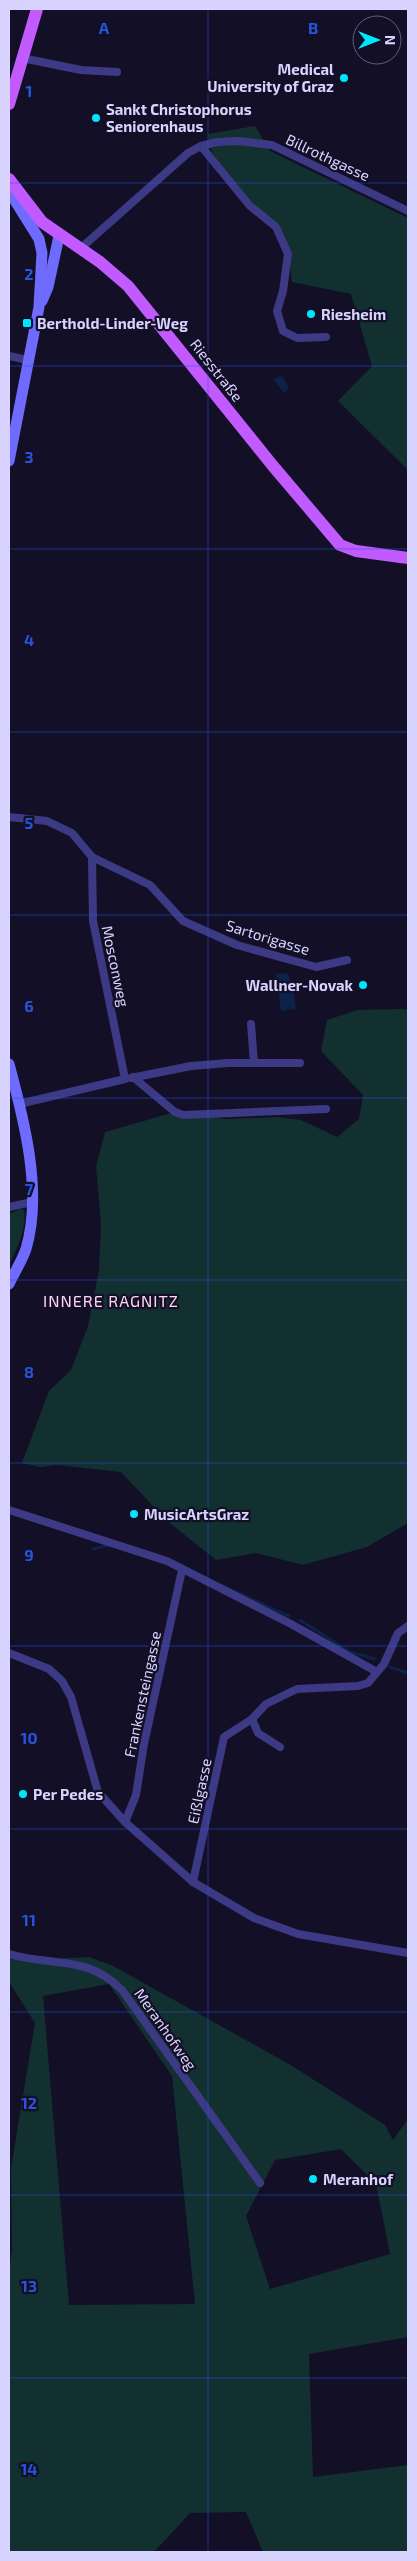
<svg xmlns="http://www.w3.org/2000/svg" width="417" height="2561" font-family="'Exo 2',sans-serif">
<style>
.green{fill:#12302f;fill-rule:evenodd}
.water{fill:#0c2248}
.lines{fill:none;stroke-linecap:round;stroke-linejoin:round}
.stream{stroke:#0c2248;stroke-width:3}
.minor{stroke:#3d3a85;stroke-width:8}
.secondary{stroke:#6f6bff;stroke-width:11}
.primary{stroke:#c25bff;stroke-width:12}
.grid{fill:none;stroke:#2655da;stroke-width:1;stroke-opacity:0.55}
.poi-dot{fill:#00e5ff;stroke:#130f26;stroke-width:2}
.labels{text-anchor:middle;dominant-baseline:central;stroke-width:4.5;stroke-linejoin:round;paint-order:stroke}
.poi-label{font-size:15px;font-weight:bold;fill:#d9d4ff;stroke:#130f26;text-anchor:start}
.street-label{font-size:15px;fill:#d9d4ff;stroke:#130f26}
.neighbourhood-label{font-size:16px;letter-spacing:1px;fill:#ffd6f0;stroke:#130f26}
.grid-label{font-size:16px;text-anchor:middle;font-weight:bold;fill:#2655da;stroke:#130f26;stroke-width:4.5;stroke-linejoin:round;paint-order:stroke}
</style>
<rect width="100%" height="100%" fill="#130f26"/>
<g class="green">
<path d="M255 126 270 151 408 218V470L338 401 372 366 351 294 292 282 288 247 212 153 208 134Z"/>
<path d="M401 1009 408 1010V1523L367 1547 303 1565 256 1553 216 1560 166 1520 121 1472 58 1465 40 1467 22 1463 49 1391 71 1370 88 1326 99 1270 101 1224 96 1167 105 1132 175 1112 226 1119 278 1117 301 1120 337 1137 359 1119 363 1095 321 1051 327 1020 357 1010Z"/>
<path d="M20 1209 24 1210C27 1228 17 1249 9 1265V1214Z"/>
<path d="M9 1955 49 1959 89 1957 113 1966 289 2064 385 2125 393 2140 408 2119V2337L309 2354 313 2477 408 2465V2552H263L246 2512 190 2513 154 2552H9V2274L12 2248 11 2168 35 2023 9 1982ZM109 1984 172 2076 195 2304 69 2305 43 1996ZM341 2149 376 2184 390 2254 270 2289 246 2216 275 2160Z"/>
</g>
<g class="water">
<path d="M280 376 283 377 289 388 284 393 274 380Z"/>
<path d="M287 973 293 986 296 1009 281 1011 276 974Z"/>
</g>
<g class="lines">
<g class="stream">
<path d="M93 1549 109 1545"/>
<path d="M221 1585 289 1616"/>
<path d="M300 1620 350 1652 375 1659"/>
<path d="M390 1667 408 1673"/>
</g>
<g class="minor">
<path d="M22 58 81 70 117 72"/>
<path d="M201 146 250 206 276 227 288 254 283 291 277 311 283 331 297 338 326 337"/>
<path d="M81 248 188 153 201 146 217 142 238 141 272 145 408 211"/>
<path d="M9 356 28 360"/>
<path d="M9 817 47 821 72 833 92 857 150 885 183 921 237 945 316 967 347 960"/>
<path d="M251 1024 254 1063"/>
<path d="M133 1077 175 1112 183 1115 326 1109"/>
<path d="M131 1078 191 1066 228 1063H300"/>
<path d="M19 1104 125 1079 93 921 92 857"/>
<path d="M9 1207 32 1202"/>
<path d="M9 1510 167 1561 291 1624 377 1672"/>
<path d="M9 1653 49 1669 62 1681 71 1697 98 1792 125 1822 193 1882 254 1918 298 1934 408 1953"/>
<path d="M252 1719 258 1733 280 1747"/>
<path d="M125 1822 136 1795 144 1744 182 1570"/>
<path d="M193 1882 224 1737 252 1719 266 1704 297 1689 358 1686 368 1683 384 1664 398 1633 408 1626"/>
<path d="M9 1954C53 1967 86 1954 122 1990L260 2183"/>
</g>
<g class="secondary">
<path d="M42 301 48 287 59 236"/>
<path d="M9 461 39 307 42 253 39 239 14 199 13 186"/>
<path d="M9 1064C24 1120 43 1192 26 1249 22 1261 14 1273 9 1284"/>
</g>
<g class="primary">
<path d="M9 104 37 9"/>
<path d="M9 179 42 222 100 262 128 286 273 466 340 545 356 551 408 558"/>
</g>
</g>
<path class="grid" d="M208 9V2552M9 183H408M9 366H408M9 549H408M9 732H408M9 915H408M9 1098H408M9 1280H408M9 1463H408M9 1646H408M9 1829H408M9 2012H408M9 2195H408M9 2378H408"/>
<g class="poi-dot">
<circle cx="344" cy="78" r="5"/>
<circle cx="96" cy="118" r="5"/>
<circle cx="311" cy="314" r="5"/>
<rect x="22" y="318" width="10" height="10" rx="2.5"/>
<circle cx="363" cy="985" r="5"/>
<circle cx="134" cy="1514" r="5"/>
<circle cx="23" cy="1794" r="5"/>
<circle cx="313" cy="2179" r="5"/>
</g>
<g class="labels">
<g class="poi-label">
<text x="334" y="69" text-anchor="end">Medical<tspan x="334" dy="17">University of Graz</tspan></text>
<text x="106" y="109">Sankt Christophorus<tspan x="106" dy="17">Seniorenhaus</tspan></text>
<text x="321" y="314">Riesheim</text>
<text x="37" y="323">Berthold-Linder-Weg</text>
<text x="353" y="985" text-anchor="end">Wallner-Novak</text>
<text x="144" y="1514">MusicArtsGraz</text>
<text x="33" y="1794">Per Pedes</text>
<text x="323" y="2179">Meranhof</text>
</g>
<g class="street-label">
<text transform="translate(328 157) rotate(25)">Billrothgasse</text>
<text transform="translate(217 370) rotate(52)">Riesstraße</text>
<text transform="translate(268 937) rotate(17)">Sartorigasse</text>
<text transform="translate(116 966) rotate(78)">Mosconweg</text>
<text transform="translate(142 1694) rotate(-78)">Frankensteingasse</text>
<text transform="translate(199 1791) rotate(-78)">Eißlgasse</text>
<text transform="translate(166 2029) rotate(55)">Meranhofweg</text>
</g>
<g class="neighbourhood-label">
<text x="111" y="1300">INNERE RAGNITZ</text>
</g>
</g>
<g class="grid-label">
<text x="104" y="34">A</text>
<text x="313" y="34">B</text>
<text x="29" y="97">1</text>
<text x="29" y="280">2</text>
<text x="29" y="463">3</text>
<text x="29" y="646">4</text>
<text x="29" y="829">5</text>
<text x="29" y="1012">6</text>
<text x="29" y="1195">7</text>
<text x="29" y="1378">8</text>
<text x="29" y="1561">9</text>
<text x="29" y="1744">10</text>
<text x="29" y="1926">11</text>
<text x="29" y="2109">12</text>
<text x="29" y="2292">13</text>
<text x="29" y="2475">14</text>
</g>
<rect width="417" height="2561" fill="none" stroke="#d9d4ff" stroke-width="20"/>
<g transform="translate(377 40) rotate(90)"><circle r="24" fill="#130f26" stroke="#625e7d"/>
<path d="M0-4L9 19L0 12L-9 19Z" fill="#00e5ff"/>
<text y="-8" font-size="14" font-weight="bold" text-anchor="middle" fill="#d9d4ff">N</text>
</g>
</svg>
